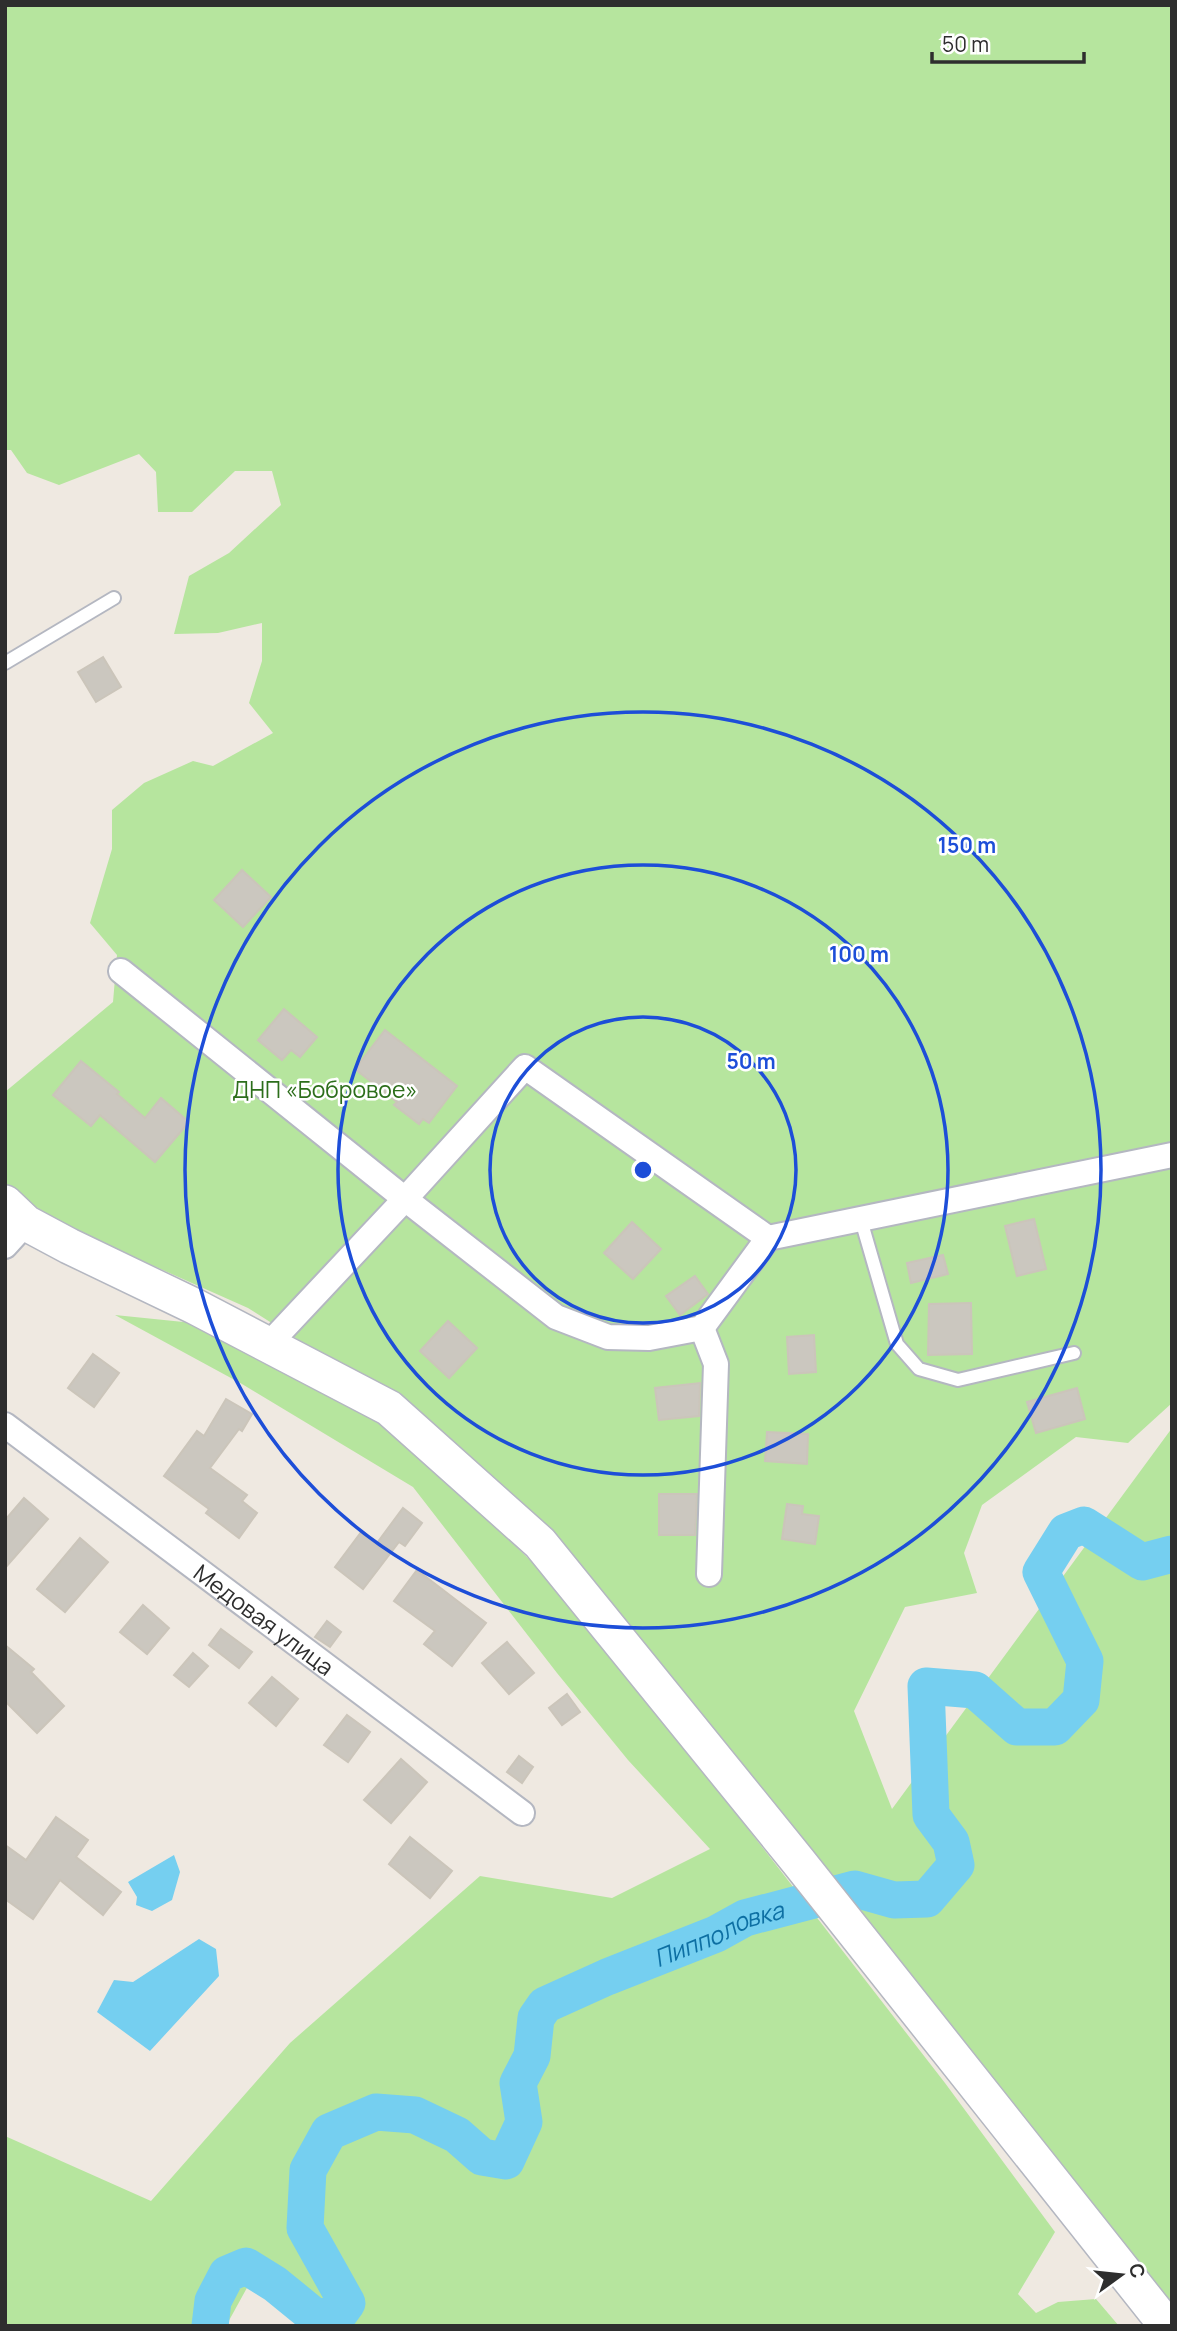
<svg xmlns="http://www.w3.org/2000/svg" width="1177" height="2331" font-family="Manrope,sans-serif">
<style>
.green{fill:#b6e59e}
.water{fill:#75cff0}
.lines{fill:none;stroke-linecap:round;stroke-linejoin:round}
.river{stroke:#75cff0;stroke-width:37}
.building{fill:#cbc7bf;stroke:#cbc5ba;stroke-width:2}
.service-casing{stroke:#b4b7c1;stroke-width:16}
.minor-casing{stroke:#b4b7c1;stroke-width:28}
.secondary-casing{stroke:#b4b7c1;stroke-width:38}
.service{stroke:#fff;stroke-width:12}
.minor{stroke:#fff;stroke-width:24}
.secondary{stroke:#fff;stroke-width:35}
.ring{fill:none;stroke:#1d4ed8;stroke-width:3.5}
.labels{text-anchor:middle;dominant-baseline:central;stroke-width:5;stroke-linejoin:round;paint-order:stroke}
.park-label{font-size:23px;fill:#2c6e1b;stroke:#fff}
.street-label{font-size:23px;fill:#2e2e2e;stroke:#fff}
.water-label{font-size:24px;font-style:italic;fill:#0d6fa3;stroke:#fff}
.centre{fill:#1d4ed8;stroke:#fff;stroke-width:3.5}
.ring-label{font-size:21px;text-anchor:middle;font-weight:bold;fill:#1d4ed8;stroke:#fff;stroke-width:5;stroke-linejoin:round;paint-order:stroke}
</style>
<rect width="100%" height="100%" fill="#efe9e1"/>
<g class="green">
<path d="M5 5H1172V1403L1128 1443 1076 1437 982 1505 964 1553 977 1593 905 1607 854 1711 892 1809 1172 1428V2303L836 1886 396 1402 248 1308 75 1231 10 1191 5 1184V1092L113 1002 117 955 90 923 112 849V810L144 783 193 761 213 766 273 733 249 703 262 661V623L218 633 174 634 189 576 229 553 281 505 272 471H235L192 512H158L156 472 139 454 59 485 27 473 11 450H5Z"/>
<path d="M115 1315 203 1324 385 1419 570 1599 945 2083 1055 2232 1018 2294 1036 2313 1058 2302 1096 2299 1119 2326H308L254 2275 226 2326H5V2136L151 2201 290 2043 480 1876 612 1898 710 1849 628 1760 557 1673 413 1487 242 1384Z"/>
</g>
<g class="water">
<path d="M174 1855 180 1872 172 1900 152 1911 136 1905 137 1897 128 1882Z"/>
<path d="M199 1939 216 1949 219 1976 150 2051 97 2012 114 1980 133 1982Z"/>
</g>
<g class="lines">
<path class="river" id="s1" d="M210 2326 213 2301 227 2274 246 2266 275 2284 313 2315 336 2318 347 2303 305 2228 308 2170 329 2132 376 2112 415 2115 457 2135 482 2157 506 2161 524 2122 518 2083 532 2056 536 2018 545 2005 607 1977 716 1934 745 1918 855 1889 894 1900 927 1899 956 1865 951 1842 931 1815 926 1686 975 1690 1017 1727H1055L1081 1700 1085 1661 1041 1572 1066 1532 1084 1525 1142 1562 1172 1554"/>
</g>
<g class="building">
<path d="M103 657 121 687 96 702 78 672Z"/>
<path d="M242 870 271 897 243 927 214 900Z"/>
<path d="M284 1009 317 1037 300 1057 291 1050 282 1060 258 1040Z"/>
<path d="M385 1030 457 1086 429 1123 423 1119 419 1124 394 1105 397 1102 355 1069Z"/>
<path d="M81 1061 119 1092 117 1094 145 1118 161 1098 189 1122 155 1162 100 1115 91 1126 53 1095Z"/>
<path d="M1034 1219 1046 1269 1017 1276 1005 1226Z"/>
<path d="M632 1222 661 1249 633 1279 604 1253Z"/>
<path d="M943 1255 948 1274 911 1283 907 1263Z"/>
<path d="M695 1276 708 1294 680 1315 666 1296Z"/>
<path d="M971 1303 972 1354 928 1355 929 1304Z"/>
<path d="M448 1321 477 1348 449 1378 420 1351Z"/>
<path d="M814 1335 816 1372 789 1374 787 1337Z"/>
<path d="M93 1354 119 1373 94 1407 68 1388Z"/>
<path d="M700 1383 699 1416 659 1420 655 1388Z"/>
<path d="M1077 1388 1085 1419 1036 1433 1027 1402Z"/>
<path d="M226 1399 252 1414 242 1431 239 1429 210 1468 247 1495 242 1501 257 1513 239 1538 206 1513 209 1509 164 1476 197 1431 204 1436Z"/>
<path d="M767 1432 808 1434 807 1464 765 1461Z"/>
<path d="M659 1494H697L695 1535H659Z"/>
<path d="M24 1498 48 1519 5 1568V1520Z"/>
<path d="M787 1504 803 1506 802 1514 819 1516 815 1544 782 1539Z"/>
<path d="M403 1508 422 1523 405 1546 399 1542 363 1589 335 1567 362 1531 377 1543Z"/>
<path d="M80 1538 108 1562 65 1612 37 1589Z"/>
<path d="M417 1570 486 1623 452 1666 424 1644 435 1631 394 1601Z"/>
<path d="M143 1605 169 1628 147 1654 120 1632Z"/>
<path d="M327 1621 341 1632 330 1647 315 1637Z"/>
<path d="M221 1629 252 1652 239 1668 209 1645Z"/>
<path d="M507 1642 534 1673 509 1694 482 1663Z"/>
<path d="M5 1645 34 1669 31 1672 64 1706 37 1733 5 1701Z"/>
<path d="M193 1653 208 1666 189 1687 174 1675Z"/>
<path d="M272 1677 298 1699 276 1726 249 1703Z"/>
<path d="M567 1694 580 1712 562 1725 549 1708Z"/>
<path d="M347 1715 370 1732 348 1762 324 1745Z"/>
<path d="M519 1756 533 1767 522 1783 507 1772Z"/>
<path d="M401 1759 427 1782 391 1823 364 1800Z"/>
<path d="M56 1817 88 1840 76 1857 121 1892 103 1915 60 1880 33 1919 5 1899V1845L26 1860Z"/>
<path d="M410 1837 452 1871 430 1898 389 1864Z"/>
</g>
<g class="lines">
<g class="service-casing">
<g id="service">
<path d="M5 663 114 598"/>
<path d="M861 1220 897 1344 919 1369 958 1380 1074 1353"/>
</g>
</g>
<g class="minor-casing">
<g id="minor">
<path d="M121 971 405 1199 556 1317 608 1337 649 1338 702 1328 768 1238 1172 1155"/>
<path d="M5 1246 26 1223"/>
<path d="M702 1328 716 1364 709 1574"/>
<path d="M268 1345 405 1199 525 1067 768 1238"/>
<path id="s2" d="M5 1425 522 1813"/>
</g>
</g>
<g class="secondary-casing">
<path id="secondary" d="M5 1203 26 1223 69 1246 194 1306 389 1408 540 1543 798 1861 1167 2326"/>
</g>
<use href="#service" class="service"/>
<use href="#minor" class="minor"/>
<use href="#secondary" class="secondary"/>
</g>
<g class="ring">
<circle cx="643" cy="1170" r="153"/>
<circle cx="643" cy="1170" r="305"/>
<circle cx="643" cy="1170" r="458"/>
</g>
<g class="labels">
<g class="park-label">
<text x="325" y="1089">ДНП «Бобровое»</text>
</g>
<g class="street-label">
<text stroke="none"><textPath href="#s2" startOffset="324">Медовая улица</textPath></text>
</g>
<g class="water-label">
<text stroke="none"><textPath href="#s1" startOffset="938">Пипполовка</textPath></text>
</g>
</g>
<circle cx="643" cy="1170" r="10" class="centre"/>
<g class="ring-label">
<text x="967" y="853">150 m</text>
<text x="859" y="962">100 m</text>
<text x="751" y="1069">50 m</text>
</g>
<rect width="1177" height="2331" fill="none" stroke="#2e2e2e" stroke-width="14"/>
<g transform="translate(1121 2275) rotate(75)" stroke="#ffffff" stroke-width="5" paint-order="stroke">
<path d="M0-5L12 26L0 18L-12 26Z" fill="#2e2e2e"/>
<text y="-10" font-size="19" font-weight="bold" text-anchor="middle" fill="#2e2e2e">С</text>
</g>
<path d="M932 52v10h152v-10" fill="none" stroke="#2e2e2e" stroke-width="3.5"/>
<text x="942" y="52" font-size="21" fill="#2e2e2e" stroke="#ffffff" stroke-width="5" paint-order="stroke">50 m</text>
</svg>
